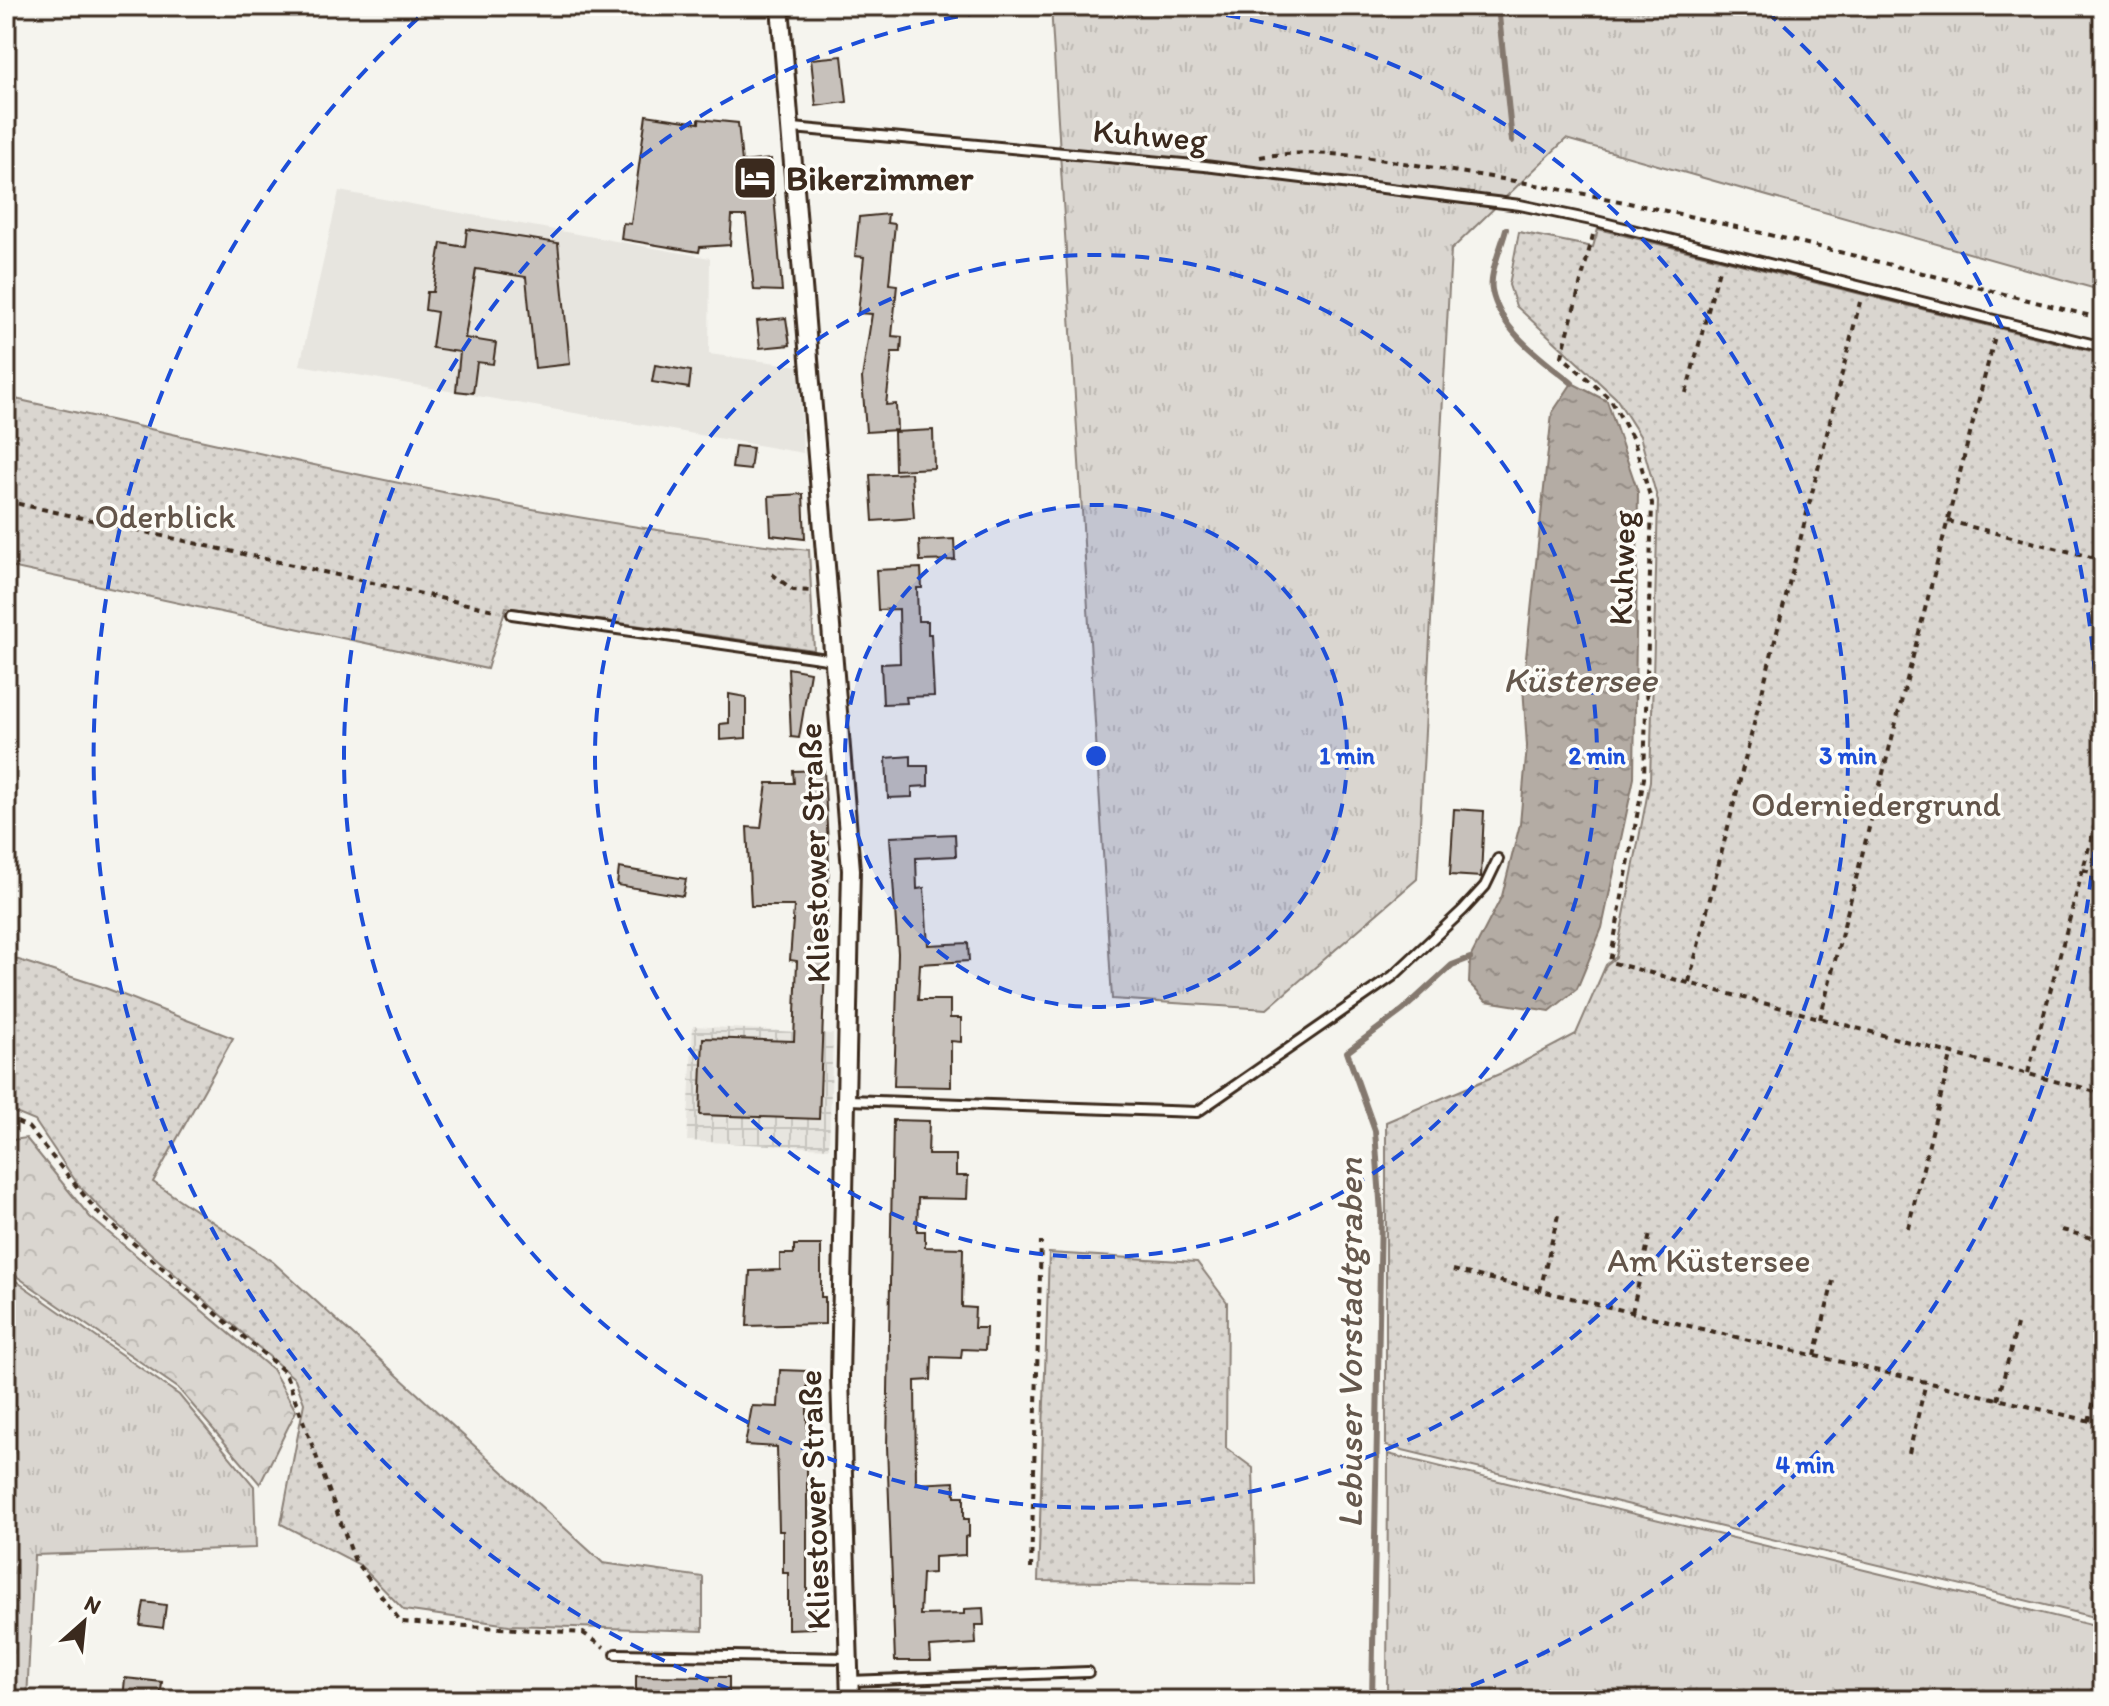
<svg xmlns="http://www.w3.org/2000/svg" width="2109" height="1706" font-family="Itim,sans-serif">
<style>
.built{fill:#e7e5df}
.industrial{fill:url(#industrial-grid)}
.grass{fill:url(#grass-tufts);stroke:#8a8077;stroke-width:2}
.forest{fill:url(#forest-crowns);stroke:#8a8077;stroke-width:2}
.garden{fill:url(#garden-dots);stroke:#8a8077;stroke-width:2}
.water{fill:url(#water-ripples);stroke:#84786e;stroke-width:2}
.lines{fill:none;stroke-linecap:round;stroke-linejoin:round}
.stream{stroke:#84786e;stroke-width:6}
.building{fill:#c7c1bb;stroke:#3b2a1e;stroke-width:2}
.service-casing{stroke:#3b2a1e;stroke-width:14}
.minor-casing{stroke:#3b2a1e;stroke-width:22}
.path{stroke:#3b2a1e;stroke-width:4;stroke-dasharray:6 6;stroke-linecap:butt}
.service{stroke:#fdfcf7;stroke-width:8}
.minor{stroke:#fdfcf7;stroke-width:16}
.ring{fill:none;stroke:#1d4ed8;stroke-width:4;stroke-dasharray:14 10}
.labels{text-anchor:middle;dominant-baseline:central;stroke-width:7;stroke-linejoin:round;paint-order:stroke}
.street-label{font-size:34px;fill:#3b2a1e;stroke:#fdfcf7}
.poi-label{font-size:34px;font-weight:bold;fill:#3b2a1e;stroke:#fdfcf7;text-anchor:start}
.park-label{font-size:34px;fill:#63554a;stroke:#fdfcf7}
.water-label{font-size:36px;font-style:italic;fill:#65584d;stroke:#fdfcf7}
.centre{fill:#1d4ed8;stroke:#fdfcf7;stroke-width:4}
.ring-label{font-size:24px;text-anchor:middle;font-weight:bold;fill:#1d4ed8;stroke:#fdfcf7;stroke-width:7;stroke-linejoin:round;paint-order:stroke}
</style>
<defs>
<pattern id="industrial-grid" width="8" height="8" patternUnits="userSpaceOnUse" patternTransform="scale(2)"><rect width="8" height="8" fill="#e7e5df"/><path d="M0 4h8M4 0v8" fill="none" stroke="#c7c5bf"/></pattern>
<pattern id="grass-tufts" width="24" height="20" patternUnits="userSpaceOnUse" patternTransform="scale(2)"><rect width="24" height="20" fill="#dad6d0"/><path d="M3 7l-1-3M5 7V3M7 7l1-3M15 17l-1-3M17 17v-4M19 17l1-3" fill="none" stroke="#bcb8b2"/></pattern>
<pattern id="forest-crowns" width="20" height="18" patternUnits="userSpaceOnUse" patternTransform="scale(2)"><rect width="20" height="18" fill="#dad6d0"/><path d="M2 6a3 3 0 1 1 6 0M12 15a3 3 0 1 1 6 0" fill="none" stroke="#bcb8b2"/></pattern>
<pattern id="garden-dots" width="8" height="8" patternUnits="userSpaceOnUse" patternTransform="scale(2)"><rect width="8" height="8" fill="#dad6d0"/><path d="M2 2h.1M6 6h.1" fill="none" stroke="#bcb8b2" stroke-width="1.8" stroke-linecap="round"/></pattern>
<pattern id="water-ripples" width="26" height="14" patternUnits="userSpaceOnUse" patternTransform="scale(2)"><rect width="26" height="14" fill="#b4aca4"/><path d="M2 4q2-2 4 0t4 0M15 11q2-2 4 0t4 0" fill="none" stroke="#948c85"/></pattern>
</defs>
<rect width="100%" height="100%" fill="#f5f4ee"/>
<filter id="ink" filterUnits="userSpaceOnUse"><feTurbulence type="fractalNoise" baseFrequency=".0125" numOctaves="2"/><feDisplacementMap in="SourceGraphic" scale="16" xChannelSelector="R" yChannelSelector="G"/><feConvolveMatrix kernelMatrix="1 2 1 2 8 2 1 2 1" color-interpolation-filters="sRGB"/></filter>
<g filter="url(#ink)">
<path class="built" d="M339 191 710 258 709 354 799 366 803 453 300 365Z"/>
<path class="industrial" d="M693 1026 833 1034 829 1148 687 1141Z"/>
<g class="grass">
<path d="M1051 6H2103V291L1566 139 1451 250 1417 879 1267 1009 1112 999Z"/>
<path d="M6 1274 179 1395 254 1486 256 1548 34 1555 27 1700H6Z"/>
<path d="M1388 1454 2103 1628V1700H1387Z"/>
</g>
<path class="forest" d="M26 1138 90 1217 272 1369 296 1411 260 1484 178 1388 6 1269V1141Z"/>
<g class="garden">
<path d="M1598 229 2103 354V1619L1386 1446V1122L1504 1072 1576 1034 1606 965 1616 957 1650 781 1658 501 1640 436 1616 398 1516 306 1509 285 1519 232 1593 247Z"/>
<path d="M6 397C272 455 538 521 809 550L814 650 506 607 487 669 6 566Z"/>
<path d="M6 956 100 986 233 1038 153 1182 273 1262 603 1563 703 1577V1631L509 1625 404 1610 360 1565 281 1524 304 1403 295 1379 110 1218 79 1186 35 1121 6 1109Z"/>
<path d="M1049 1253 1197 1262 1227 1302 1226 1448 1253 1468 1256 1584 1038 1581Z"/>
</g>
<path class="water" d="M1572 383 1607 401 1638 492 1634 778 1602 928 1577 989 1550 1011 1486 1001 1469 983 1470 958 1502 896 1520 824 1527 746 1523 686 1552 413Z"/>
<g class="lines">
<g class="stream">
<path d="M1498 6 1512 141"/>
<path d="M1506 229C1502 246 1489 273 1492 290 1500 331 1542 359 1572 383"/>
<path d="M1372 1700 1381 1213 1375 1131 1347 1052 1403 1010 1452 965 1470 958"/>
</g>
</g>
<g class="building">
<path d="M842 56 847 102 816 106 811 59Z"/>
<path d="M646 115 699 123V119L738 123 742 162 771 159 782 291 754 290 746 216H732L730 245 700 247 699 252 621 239 623 223 631 224Z"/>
<path d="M888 214 887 223 895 224 889 284 897 285 892 336 902 337 901 352H892L886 405 896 404 897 430 866 432 862 378 872 314 858 313 864 257 855 256 859 217Z"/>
<path d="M467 229 558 243 570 364 535 368 526 277 476 269 465 338 496 343 493 364 477 362 473 393 456 391 460 352 432 348 437 312 425 310 427 292H433L441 243 465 247Z"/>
<path d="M786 318 790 345 760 348 757 321Z"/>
<path d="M655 365 691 371 689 388 652 382Z"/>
<path d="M933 430 934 468 895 470 894 432Z"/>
<path d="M735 446 753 448 750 470 732 468Z"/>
<path d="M911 473 914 518 873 521 870 475Z"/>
<path d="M803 494 805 539 771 535 769 496Z"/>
<path d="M954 539 955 560 920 561 919 541Z"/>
<path d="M921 568 922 588H917L918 621H928V634H931L934 696 906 697 907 703 883 704 881 664 900 663 899 609 878 610 876 570Z"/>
<path d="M788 668 810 672 799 738 791 737Z"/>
<path d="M729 694 746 697V738L720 740V724L729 723Z"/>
<path d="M911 756V766H928V786L912 787V797L888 798 886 758Z"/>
<path d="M824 770 829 864 819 1119 700 1115 703 1038 794 1041 797 961 790 960 794 906H751L747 827 761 828 767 783H794L793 771Z"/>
<path d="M1454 809 1484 811 1481 877 1450 875Z"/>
<path d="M955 834 956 856 916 858 917 889 924 888 928 945 968 943 969 961 920 964 918 1000H950V1018H961V1042L951 1041V1087L894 1086 898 953 890 837Z"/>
<path d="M619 868 686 879 683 896 617 885Z"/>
<path d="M893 1120 929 1121 928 1155H956V1176H968L967 1199 918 1198 917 1231H925V1247L963 1248 962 1307 975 1308 974 1328H986L985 1350 962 1349 961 1358 932 1357 931 1380 915 1381 916 1484 954 1482 955 1496H964V1519H969V1536L965 1537V1555L934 1557V1573L922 1574 920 1615 964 1614V1609L983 1608 984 1625H975L976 1644 930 1647 931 1661H895L887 1446Z"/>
<path d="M794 1245H821V1297H825V1324L747 1326 750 1271 780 1270V1254H794Z"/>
<path d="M780 1370 807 1371V1596H815V1628L788 1629V1573H783V1531H779L777 1447 745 1445 752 1406 778 1407Z"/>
<path d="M144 1602 166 1605 163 1628 140 1625Z"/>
<path d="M636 1676 729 1677V1700H636Z"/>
<path d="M125 1678 162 1682 160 1700H123Z"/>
</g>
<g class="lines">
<g class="service-casing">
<g id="service">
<path d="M793 128 1205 166 1520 205 1596 221 2103 347"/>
<path d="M512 614 834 660"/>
<path d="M848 1100 1197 1112 1393 976 1463 910 1485 886 1498 859"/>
<path d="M616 1654 848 1658"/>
<path d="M850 1681 1088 1672"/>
</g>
</g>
<g class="minor-casing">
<path id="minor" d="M780 6 851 870 840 1378 850 1700"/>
</g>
<g class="path">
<path d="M1260 157C1326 146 1393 162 1459 172 1676 205 1890 266 2103 319"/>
<path d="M1593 235 1562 356 1611 400 1634 441 1652 503 1644 778 1610 962 2103 1094"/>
<path d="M1686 393 1720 266"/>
<path d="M6 501 498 611"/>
<path d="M1948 521 2103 560"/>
<path d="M772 574 793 590 811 591"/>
<path d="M2083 870 2103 875"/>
<path d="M1689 982 1860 302"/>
<path d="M1820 1019 1995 336"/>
<path d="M2028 1073 2103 795"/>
<path d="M6 1117 28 1127 100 1215 285 1372 355 1561 401 1622 583 1633 604 1647"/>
<path d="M1908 1228 1952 1052"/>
<path d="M2062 1230 2103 1241"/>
<path d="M1453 1270 2103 1424"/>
<path d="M1540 1291 1558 1215"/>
<path d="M1632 1312 1650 1234"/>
<path d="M1815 1356 1833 1281"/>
<path d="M1998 1400 2017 1325"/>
<path d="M2089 1421 2103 1364"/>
<path d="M1909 1453 1926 1382"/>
<path d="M1031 1569 1041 1241"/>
</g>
<use href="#service" class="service"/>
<use href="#minor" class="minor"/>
</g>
</g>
<circle cx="1096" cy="756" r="251" fill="#1d4ed8" fill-opacity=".12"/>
<g class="ring">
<circle cx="1096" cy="756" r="251"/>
<circle cx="1096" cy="756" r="501"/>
<path d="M1155 6A752 752 0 1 1 1037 6"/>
<path d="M753 1698A1002 1002 0 0 1 426 11M1766 11A1002 1002 0 0 1 1439 1698"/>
</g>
<defs>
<g id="hotel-square" transform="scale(2.3)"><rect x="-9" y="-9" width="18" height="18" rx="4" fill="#3b2a1e" stroke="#fdfcf7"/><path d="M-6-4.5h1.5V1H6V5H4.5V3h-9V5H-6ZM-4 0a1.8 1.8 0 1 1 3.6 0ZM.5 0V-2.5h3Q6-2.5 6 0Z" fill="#fff"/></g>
</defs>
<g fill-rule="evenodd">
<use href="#hotel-square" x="755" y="178"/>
</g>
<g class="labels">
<g class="street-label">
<text transform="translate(1150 135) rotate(5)">Kuhweg</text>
<text transform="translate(1622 568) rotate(-88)">Kuhweg</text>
<text transform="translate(814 853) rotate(-92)">Kliestower Straße</text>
<text transform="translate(814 1500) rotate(-92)">Kliestower Straße</text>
</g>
<g class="poi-label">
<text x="786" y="178">Bikerzimmer</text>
</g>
<g class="park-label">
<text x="165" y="516">Oderblick</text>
<text x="1876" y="804">Oderniedergrund</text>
<text x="1709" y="1260">Am Küstersee</text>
</g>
<g class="water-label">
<text x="1580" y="679">Küstersee</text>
<text transform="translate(1349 1343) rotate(-90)">Lebuser Vorstadtgraben</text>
</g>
</g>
<circle cx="1096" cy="756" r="12" class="centre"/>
<g class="ring-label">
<text x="1347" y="764">1 min</text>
<text x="1597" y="764">2 min</text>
<text x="1848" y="764">3 min</text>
<text x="1805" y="1473">4 min</text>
</g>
<rect width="2109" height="1706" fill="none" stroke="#fdfcf7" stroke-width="32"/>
<rect x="16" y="16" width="2077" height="1674" fill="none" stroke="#3b2a1e" stroke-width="3" filter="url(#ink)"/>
<g transform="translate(84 1622) rotate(27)" stroke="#fdfcf7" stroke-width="6" paint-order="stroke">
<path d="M0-6L14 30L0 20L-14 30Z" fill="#3b2a1e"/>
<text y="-12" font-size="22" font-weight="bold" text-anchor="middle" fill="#3b2a1e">N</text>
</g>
</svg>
